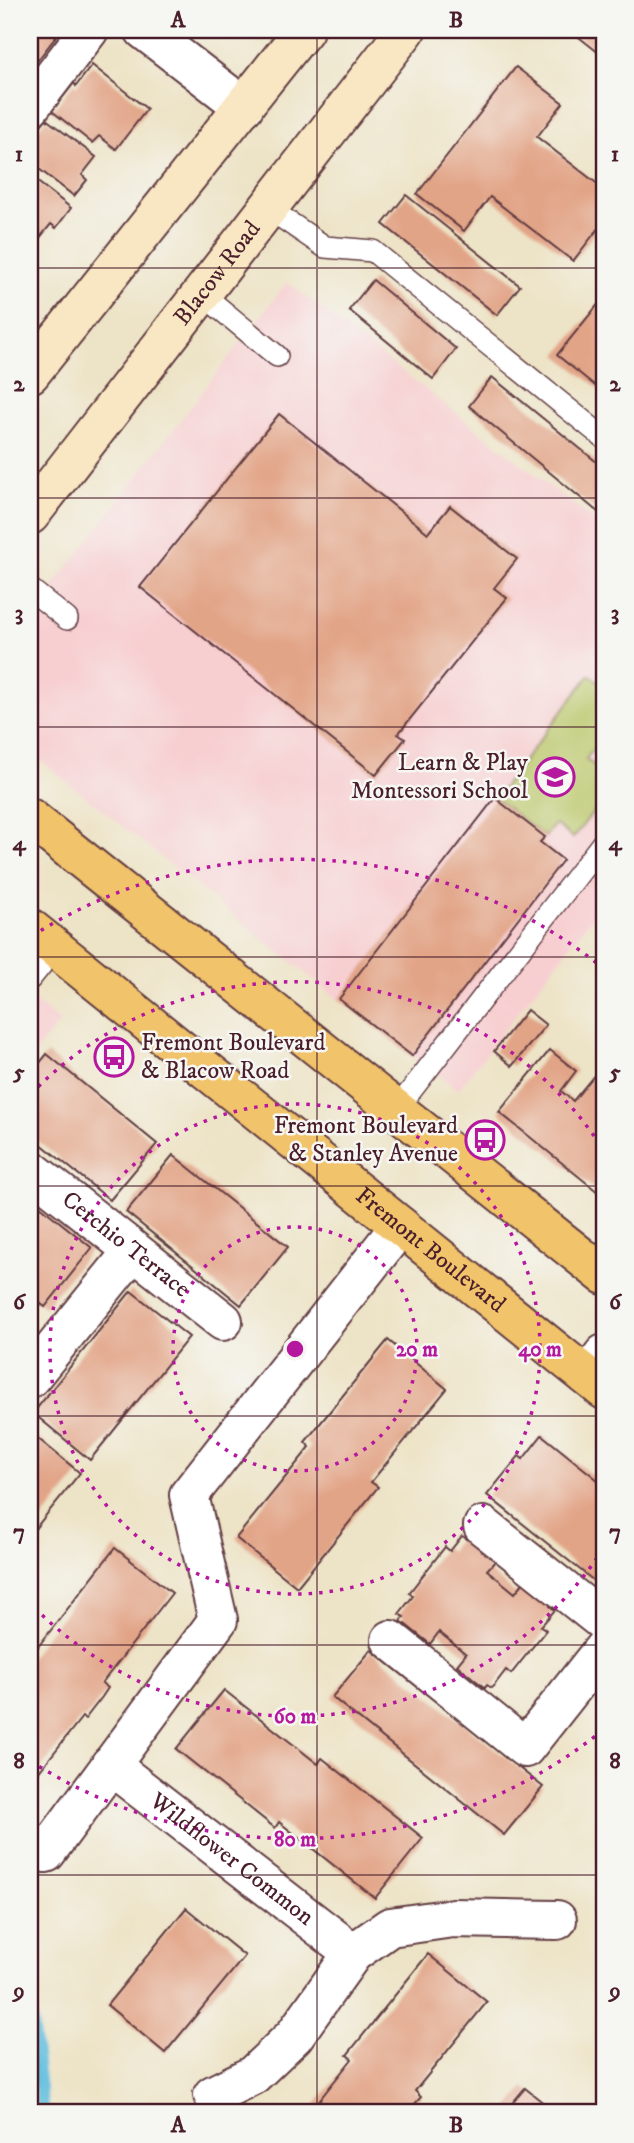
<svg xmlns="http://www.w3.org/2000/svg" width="634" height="2143" font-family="'IM FELL DW Pica',serif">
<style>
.built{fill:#f7cfd1}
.green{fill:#b9c668;stroke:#82724a;stroke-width:2}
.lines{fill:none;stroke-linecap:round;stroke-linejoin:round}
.stream{stroke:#5ebddd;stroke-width:12}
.building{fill:#e2a487}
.service-casing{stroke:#623c42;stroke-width:24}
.minor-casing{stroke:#623c42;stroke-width:42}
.secondary-casing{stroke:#623c42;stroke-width:42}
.primary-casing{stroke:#623c42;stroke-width:42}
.service{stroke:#fff;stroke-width:21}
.minor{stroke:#fff;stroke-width:38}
.secondary{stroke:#f9e7c3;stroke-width:38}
.primary{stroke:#f1c36a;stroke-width:38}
.grid{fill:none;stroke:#4a1f2b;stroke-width:2;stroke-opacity:0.55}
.ring{fill:none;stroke:#b5179e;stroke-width:3.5;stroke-dasharray:3.5 7}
.labels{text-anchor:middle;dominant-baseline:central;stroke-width:5;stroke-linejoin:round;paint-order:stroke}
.street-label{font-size:24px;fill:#4a1f2b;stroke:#f6f6f2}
.poi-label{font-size:24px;fill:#4a1f2b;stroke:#f6f6f2;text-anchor:end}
.centre{fill:#b5179e;stroke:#f6f6f2;stroke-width:3.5}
.ring-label{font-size:21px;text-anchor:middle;font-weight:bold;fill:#b5179e;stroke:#f6f6f2;stroke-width:5;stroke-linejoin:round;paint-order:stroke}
.neatline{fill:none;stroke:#4a1f2b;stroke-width:2.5}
.grid-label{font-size:23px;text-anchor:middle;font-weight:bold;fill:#4a1f2b}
</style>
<rect width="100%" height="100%" fill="#f6f6f2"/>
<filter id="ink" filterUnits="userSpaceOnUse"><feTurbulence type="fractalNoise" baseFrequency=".0143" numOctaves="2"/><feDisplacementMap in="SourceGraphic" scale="14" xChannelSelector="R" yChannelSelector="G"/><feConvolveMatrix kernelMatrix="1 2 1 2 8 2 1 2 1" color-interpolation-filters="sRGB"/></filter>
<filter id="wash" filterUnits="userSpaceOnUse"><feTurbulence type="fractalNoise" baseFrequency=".00686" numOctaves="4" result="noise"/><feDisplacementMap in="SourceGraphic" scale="28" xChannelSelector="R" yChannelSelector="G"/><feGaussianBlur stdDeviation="1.57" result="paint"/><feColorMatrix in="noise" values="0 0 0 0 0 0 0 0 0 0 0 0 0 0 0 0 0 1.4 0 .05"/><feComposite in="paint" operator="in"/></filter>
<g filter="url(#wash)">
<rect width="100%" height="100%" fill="#ede3c6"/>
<g class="built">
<path d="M287 282 604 528V902L458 1090 334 996 30 752V616Z"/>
<path d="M30 997 60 1022 30 1058Z"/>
</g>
<path class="green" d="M590 675 604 686V735L586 759 604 773V798L573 838 555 824 545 837 495 798Z"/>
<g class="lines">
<path class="stream" d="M30 2007 43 2113"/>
</g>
<g id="blocks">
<g class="building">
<path d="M30 30H61L30 70Z"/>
<path d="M570 30H604V57Z"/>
<path d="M92 65 147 109 116 149 99 136 92 143 52 111 74 83 76 86Z"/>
<path d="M516 67 563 103 537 137 604 189V221L573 261 490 197 464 231 417 194Z"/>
<path d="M46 119 96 157 82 175 87 180 74 196 30 162V139Z"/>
<path d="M30 176 71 208 56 228 51 224 38 240 30 233Z"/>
<path d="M406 195 520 286 497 315 383 224Z"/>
<path d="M373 280 456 349 433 379 349 310Z"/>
<path d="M604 297V393L557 355Z"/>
<path d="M492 377 604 468V517L469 406Z"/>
<path d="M279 414 428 533 450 506 517 559 494 588 507 598 398 734 405 739 376 775 140 587Z"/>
<path d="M495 798 545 837 540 842 563 860 412 1056 339 999Z"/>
<path d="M527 1010 546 1025 512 1066 494 1051Z"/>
<path d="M550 1050 576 1071 561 1091 573 1101 597 1072 604 1078V1197L499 1112Z"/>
<path d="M47 1054 157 1144 110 1200 30 1135V1075Z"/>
<path d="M173 1155 288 1247 241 1305 126 1212Z"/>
<path d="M30 1198 92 1248 45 1307 30 1295Z"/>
<path d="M131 1291 189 1337 90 1460 33 1413Z"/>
<path d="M388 1340 447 1389 371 1482 378 1487 297 1587 236 1538 310 1447 305 1442Z"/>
<path d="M30 1432 80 1473 30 1535Z"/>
<path d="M542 1435 604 1485V1589L487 1495 519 1456 523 1459Z"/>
<path d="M462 1536 467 1539 469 1536 497 1559 487 1570 515 1593 524 1582 552 1603 550 1606 555 1610 541 1626 546 1630 511 1674 506 1670 492 1688 487 1685 485 1688 457 1665 466 1654 439 1632 430 1644 401 1621 404 1617 399 1614 413 1596 409 1593 445 1547 450 1551Z"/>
<path d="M115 1548 172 1593 102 1683 108 1688 102 1697 85 1719 82 1717 30 1783V1657Z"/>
<path d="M371 1650 543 1787 504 1835 332 1697Z"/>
<path d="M604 1674V1701L591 1690Z"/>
<path d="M224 1690 318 1764 322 1758 423 1838 375 1898 279 1822 275 1828 176 1749Z"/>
<path d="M186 1908 245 1956 165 2053 107 2005Z"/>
<path d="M428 1954 487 2002 415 2091 421 2097 407 2113H309L352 2059 347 2055Z"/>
<path d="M525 2088 556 2113H504Z"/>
</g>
</g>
</g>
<g filter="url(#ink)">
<use href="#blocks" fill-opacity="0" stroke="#623c42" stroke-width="2"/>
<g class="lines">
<g class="service-casing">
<g id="service">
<path d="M268 208 325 247 373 251 604 438"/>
<path d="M201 293 277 356"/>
<path d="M30 589 67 619"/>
<path d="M30 979 55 948"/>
<path d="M396 1110 604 841"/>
</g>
</g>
<g class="minor-casing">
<g id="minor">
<path d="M144 30 244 107"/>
<path d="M30 107 89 30"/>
<path id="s1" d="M30 1169 223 1321"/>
<path d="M587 1376 604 1354"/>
<path d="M30 1378 133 1251"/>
<path d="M483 1526 604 1622"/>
<path d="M391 1640 525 1748 604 1648"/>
<path id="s2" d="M110 1765 353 1953"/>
<path d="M46 1853 218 1620 189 1495 400 1226"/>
<path d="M213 2095 253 2075 294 2036 353 1953 390 1927 453 1918 557 1920"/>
</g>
</g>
<g class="secondary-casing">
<g id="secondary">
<path d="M30 374 304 30"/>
<path id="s3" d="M30 515 406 30"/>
</g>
</g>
<g class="primary-casing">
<g id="primary">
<path d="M30 818 604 1275"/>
<path id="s4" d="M30 928 604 1390"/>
</g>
</g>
<use href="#service" class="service"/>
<use href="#minor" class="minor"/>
<use href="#secondary" class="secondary"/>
<use href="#primary" class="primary"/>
</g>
</g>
<path class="grid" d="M317 30V2113M30 268H604M30 498H604M30 727H604M30 957H604M30 1186H604M30 1416H604M30 1645H604M30 1875H604"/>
<g class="ring">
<circle cx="295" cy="1349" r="122"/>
<circle cx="295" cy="1349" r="245"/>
<path d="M603 1549A367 367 0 0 1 31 1604M31 1094A367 367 0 0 1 603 1149"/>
<path d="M603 1730A490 490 0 0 1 32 1762M32 936A490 490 0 0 1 603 968"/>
</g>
<defs>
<g id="school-ring" transform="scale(2.0125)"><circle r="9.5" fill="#f6f6f2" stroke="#b5179e" stroke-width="1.5"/><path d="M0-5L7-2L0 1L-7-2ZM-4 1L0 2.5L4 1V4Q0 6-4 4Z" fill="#b5179e"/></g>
<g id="bus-ring" transform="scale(2.0125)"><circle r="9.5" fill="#f6f6f2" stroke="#b5179e" stroke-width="1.5"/><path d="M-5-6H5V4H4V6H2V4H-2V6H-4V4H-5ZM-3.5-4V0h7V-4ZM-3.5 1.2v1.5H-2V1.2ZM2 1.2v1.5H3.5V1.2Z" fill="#b5179e"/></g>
</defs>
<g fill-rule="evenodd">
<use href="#school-ring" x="555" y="777"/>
<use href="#bus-ring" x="114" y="1057"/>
<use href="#bus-ring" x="485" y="1140"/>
</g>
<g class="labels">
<g class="street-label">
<text stroke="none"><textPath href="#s3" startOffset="306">Blacow Road</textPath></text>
<text stroke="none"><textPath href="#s1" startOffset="122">Cerchio Terrace</textPath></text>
<text stroke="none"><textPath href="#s4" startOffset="514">Fremont Boulevard</textPath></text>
<text stroke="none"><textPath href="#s2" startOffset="154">Wildflower Common</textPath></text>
</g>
<g class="poi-label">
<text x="528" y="763">Learn &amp; Play<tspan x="528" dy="28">Montessori School</tspan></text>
<text x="141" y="1043" text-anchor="start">Fremont Boulevard<tspan x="141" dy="28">&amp; Blacow Road</tspan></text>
<text x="458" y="1126">Fremont Boulevard<tspan x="458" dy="28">&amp; Stanley Avenue</tspan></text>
</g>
</g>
<circle cx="295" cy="1349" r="10" class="centre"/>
<g class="ring-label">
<text x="417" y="1356">20 m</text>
<text x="540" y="1356">40 m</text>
<text x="295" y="1723">60 m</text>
<text x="295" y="1846">80 m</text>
</g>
<rect width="634" height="2143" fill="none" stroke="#f6f6f2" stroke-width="77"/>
<rect x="38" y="38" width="558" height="2066" class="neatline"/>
<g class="grid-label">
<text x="178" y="27">A</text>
<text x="456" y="27">B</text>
<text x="19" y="161">1</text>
<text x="615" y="161">1</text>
<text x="19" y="391">2</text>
<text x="615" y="391">2</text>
<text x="19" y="620">3</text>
<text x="615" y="620">3</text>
<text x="19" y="850">4</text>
<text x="615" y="850">4</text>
<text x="19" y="1079">5</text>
<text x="615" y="1079">5</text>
<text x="19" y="1309">6</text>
<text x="615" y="1309">6</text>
<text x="19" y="1539">7</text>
<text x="615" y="1539">7</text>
<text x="19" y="1768">8</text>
<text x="615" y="1768">8</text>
<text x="19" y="1998">9</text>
<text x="615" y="1998">9</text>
<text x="178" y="2132">A</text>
<text x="456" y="2132">B</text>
</g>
</svg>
